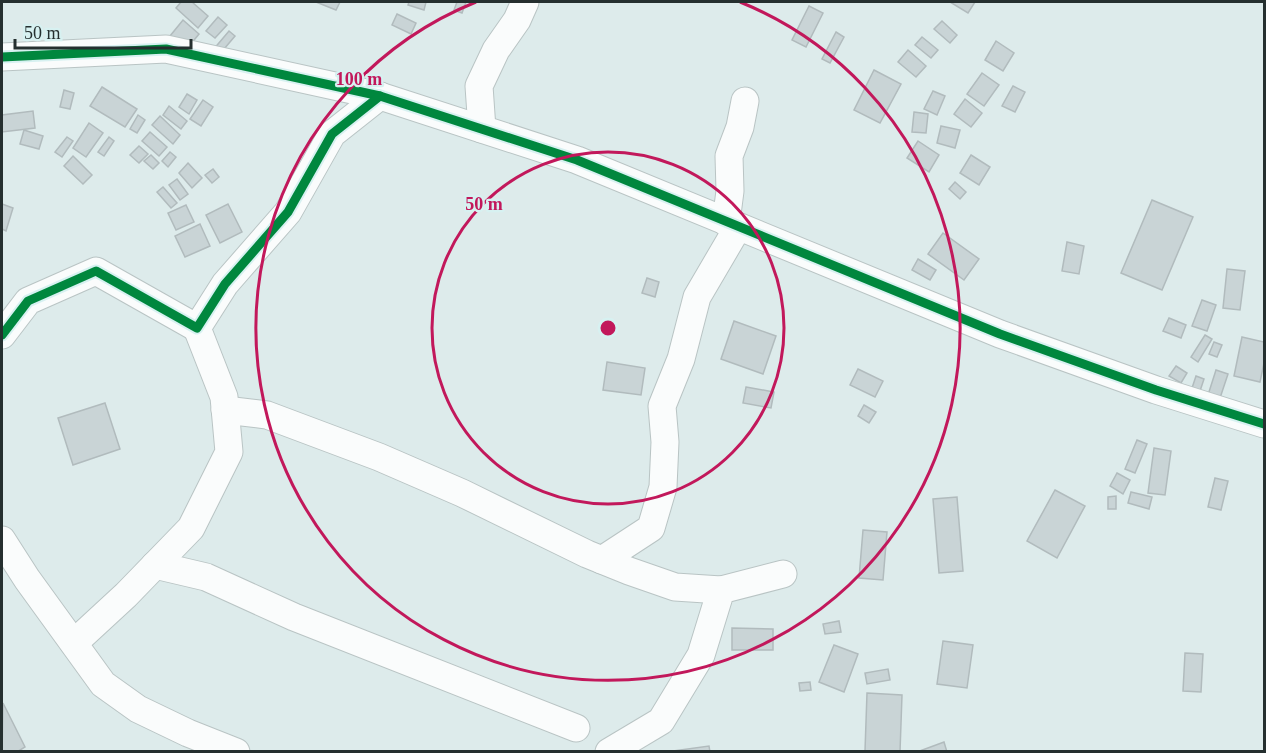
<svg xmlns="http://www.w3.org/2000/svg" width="1266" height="753" font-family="Georgia,serif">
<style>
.building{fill:#c9d4d6;stroke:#b1bbbd;stroke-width:1.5}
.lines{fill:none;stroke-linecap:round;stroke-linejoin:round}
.minor-casing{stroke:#b9c4c4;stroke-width:29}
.minor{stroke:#fafcfc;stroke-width:27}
.cycleway-casing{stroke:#d7f1f1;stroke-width:13}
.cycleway{stroke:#00873e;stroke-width:9}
.ring{fill:none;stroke:#c2185b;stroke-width:3}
.centre{fill:#c2185b;stroke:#d7f1f1;stroke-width:3}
.ring-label{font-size:18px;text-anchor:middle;font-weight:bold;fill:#c2185b;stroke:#d7f1f1;stroke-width:4.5;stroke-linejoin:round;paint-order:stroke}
</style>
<rect width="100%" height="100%" fill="#ddebeb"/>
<g class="building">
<path d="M181 2H192L208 16 198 28 176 8Z"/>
<path d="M316 2H340L336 10Z"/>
<path d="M409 2H426L424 10 408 5Z"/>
<path d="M457 2H466L462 13 454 10Z"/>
<path d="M950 2H975L968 13Z"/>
<path d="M809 6 823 13 806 47 792 40Z"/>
<path d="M397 14 416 23 411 34 392 25Z"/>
<path d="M218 17 227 25 215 38 206 31Z"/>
<path d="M183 20 199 34 186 50 170 36Z"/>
<path d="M942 21 957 35 950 43 934 29Z"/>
<path d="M229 31 235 36 219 55 213 50Z"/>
<path d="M836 32 844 37 830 63 822 59Z"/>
<path d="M922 37 938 50 931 58 915 45Z"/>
<path d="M996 41 1014 53 1003 71 985 60Z"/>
<path d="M908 50 926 66 916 77 898 62Z"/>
<path d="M874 70 901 84 880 123 854 110Z"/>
<path d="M982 73 999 85 984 106 967 94Z"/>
<path d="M1013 86 1025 92 1015 112 1002 106Z"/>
<path d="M102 87 137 109 125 127 90 106Z"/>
<path d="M64 90 74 93 70 109 60 107Z"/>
<path d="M933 91 945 96 937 115 924 109Z"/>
<path d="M187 94 197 100 189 114 179 107Z"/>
<path d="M965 99 982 113 971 127 954 114Z"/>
<path d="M203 100 213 107 201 126 190 119Z"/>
<path d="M169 106 187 121 181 129 163 115Z"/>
<path d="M33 111 35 128 2 132V115Z"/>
<path d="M914 112 928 114 926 133 912 132Z"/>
<path d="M138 115 145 120 137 133 130 129Z"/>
<path d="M160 116 180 135 173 144 152 125Z"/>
<path d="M89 123 103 133 86 157 73 148Z"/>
<path d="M941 126 960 130 955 148 937 143Z"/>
<path d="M24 130 43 136 39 149 20 144Z"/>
<path d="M150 132 167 147 159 156 142 141Z"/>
<path d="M67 137 73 141 62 157 55 152Z"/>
<path d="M109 137 114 141 104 156 98 152Z"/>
<path d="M918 141 939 155 929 172 907 158Z"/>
<path d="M139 146 148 154 139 163 130 155Z"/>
<path d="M170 152 176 157 168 167 162 161Z"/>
<path d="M151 155 159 163 153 169 144 161Z"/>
<path d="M971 155 990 167 979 185 960 173Z"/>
<path d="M73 156 92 175 83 184 64 166Z"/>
<path d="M188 163 202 178 192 188 179 173Z"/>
<path d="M213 169 219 177 212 183 205 175Z"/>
<path d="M177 179 188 194 180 200 169 185Z"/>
<path d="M955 182 966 192 960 199 949 189Z"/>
<path d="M163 187 177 203 171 208 157 192Z"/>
<path d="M1152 200 1193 217 1162 290 1121 273Z"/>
<path d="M2 204 13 208 6 231 2 229Z"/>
<path d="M228 204 242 232 220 243 206 215Z"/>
<path d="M186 205 194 222 176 230 168 213Z"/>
<path d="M200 224 210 246 185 257 175 236Z"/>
<path d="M943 233 979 259 964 280 928 254Z"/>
<path d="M1067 242 1084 246 1079 274 1062 271Z"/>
<path d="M918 259 936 270 930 280 912 270Z"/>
<path d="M1227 269 1245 271 1240 310 1223 308Z"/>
<path d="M647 278 659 282 655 297 642 293Z"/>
<path d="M1202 300 1216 305 1207 331 1192 326Z"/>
<path d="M1169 318 1186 325 1181 338 1163 331Z"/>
<path d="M734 321 776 336 763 374 721 359Z"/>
<path d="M1205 335 1212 339 1198 362 1191 357Z"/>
<path d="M1242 337 1264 342V363L1260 382 1234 376Z"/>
<path d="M1214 342 1222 345 1217 357 1209 354Z"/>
<path d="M607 362 645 368 641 395 603 390Z"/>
<path d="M1176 366 1187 373 1181 383 1169 376Z"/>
<path d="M858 369 883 381 875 397 850 385Z"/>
<path d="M1216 370 1228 374 1220 398 1208 395Z"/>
<path d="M1196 376 1204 379 1199 394 1191 391Z"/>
<path d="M746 387 774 392 771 408 743 403Z"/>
<path d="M105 403 120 449 73 465 58 418Z"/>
<path d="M864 405 876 412 869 423 858 416Z"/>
<path d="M1137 440 1147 444 1135 473 1125 469Z"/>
<path d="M1154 448 1171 451 1165 495 1148 493Z"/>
<path d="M1117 473 1130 480 1123 494 1110 486Z"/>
<path d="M1215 478 1228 481 1221 510 1208 507Z"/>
<path d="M1055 490 1085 506 1057 558 1027 541Z"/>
<path d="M1131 492 1152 497 1149 509 1128 503Z"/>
<path d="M1116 496V509H1108V497Z"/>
<path d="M957 497 963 571 939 573 933 499Z"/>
<path d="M863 530 887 532 883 580 859 578Z"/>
<path d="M839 621 841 632 825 634 823 624Z"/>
<path d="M732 628 773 629V650H732Z"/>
<path d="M943 641 973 645 967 688 937 684Z"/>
<path d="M834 645 858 654 844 692 819 682Z"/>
<path d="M1185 653 1203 654 1201 692 1183 691Z"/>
<path d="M888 669 890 680 867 684 865 673Z"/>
<path d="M810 682 811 690 800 691 799 683Z"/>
<path d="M867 693 902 695 900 752 865 751Z"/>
<path d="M3 703 25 747 17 752H2Z"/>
<path d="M944 742 947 752H917Z"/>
<path d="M709 746 710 752 673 751Z"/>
</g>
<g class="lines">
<g class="minor-casing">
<g id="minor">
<path d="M2 57 166 49 380 96 577 160 1000 334 1156 390 1264 424"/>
<path d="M482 129 479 86 496 50 517 20 525 2"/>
<path d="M726 222 730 191 729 156 740 127 745 101"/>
<path d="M2 335 28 301 96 271 197 328 225 284 288 212 332 134 380 96"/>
<path d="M225 410 267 415 379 457 462 493 587 554 629 571 675 587 721 590"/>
<path d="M2 540 27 579 103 684 138 709 188 733 236 752"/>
<path d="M602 560 651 528 663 487 665 442 662 406 681 359 697 297 738 227"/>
<path d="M155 565 206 577 294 617 576 728"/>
<path d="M74 643 126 595 191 528 229 452 224 397 197 328"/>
<path d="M609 752 661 721 701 655 721 590 783 574"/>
</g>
</g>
<use href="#minor" class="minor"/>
<g class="cycleway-casing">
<g id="cycleway">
<path d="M2 57 166 49 380 96 577 160 1000 334 1156 390 1264 424"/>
<path d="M2 335 28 301 96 271 197 328 225 284 288 212 332 134 380 96"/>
</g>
</g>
<use href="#cycleway" class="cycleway"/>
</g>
<g class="ring">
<circle cx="608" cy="328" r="176"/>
<path d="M740 2A352 352 0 1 1 476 2"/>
</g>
<circle cx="608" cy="328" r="9" class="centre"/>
<g class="ring-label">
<text x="359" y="85">100 m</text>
<text x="484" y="210">50 m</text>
</g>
<rect width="1266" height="753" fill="none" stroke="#252f2f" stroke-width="6"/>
<path d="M15 39v9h176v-9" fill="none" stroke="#252f2f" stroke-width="3"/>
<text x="24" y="39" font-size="18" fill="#252f2f" stroke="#d7f1f1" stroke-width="4.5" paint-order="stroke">50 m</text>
</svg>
